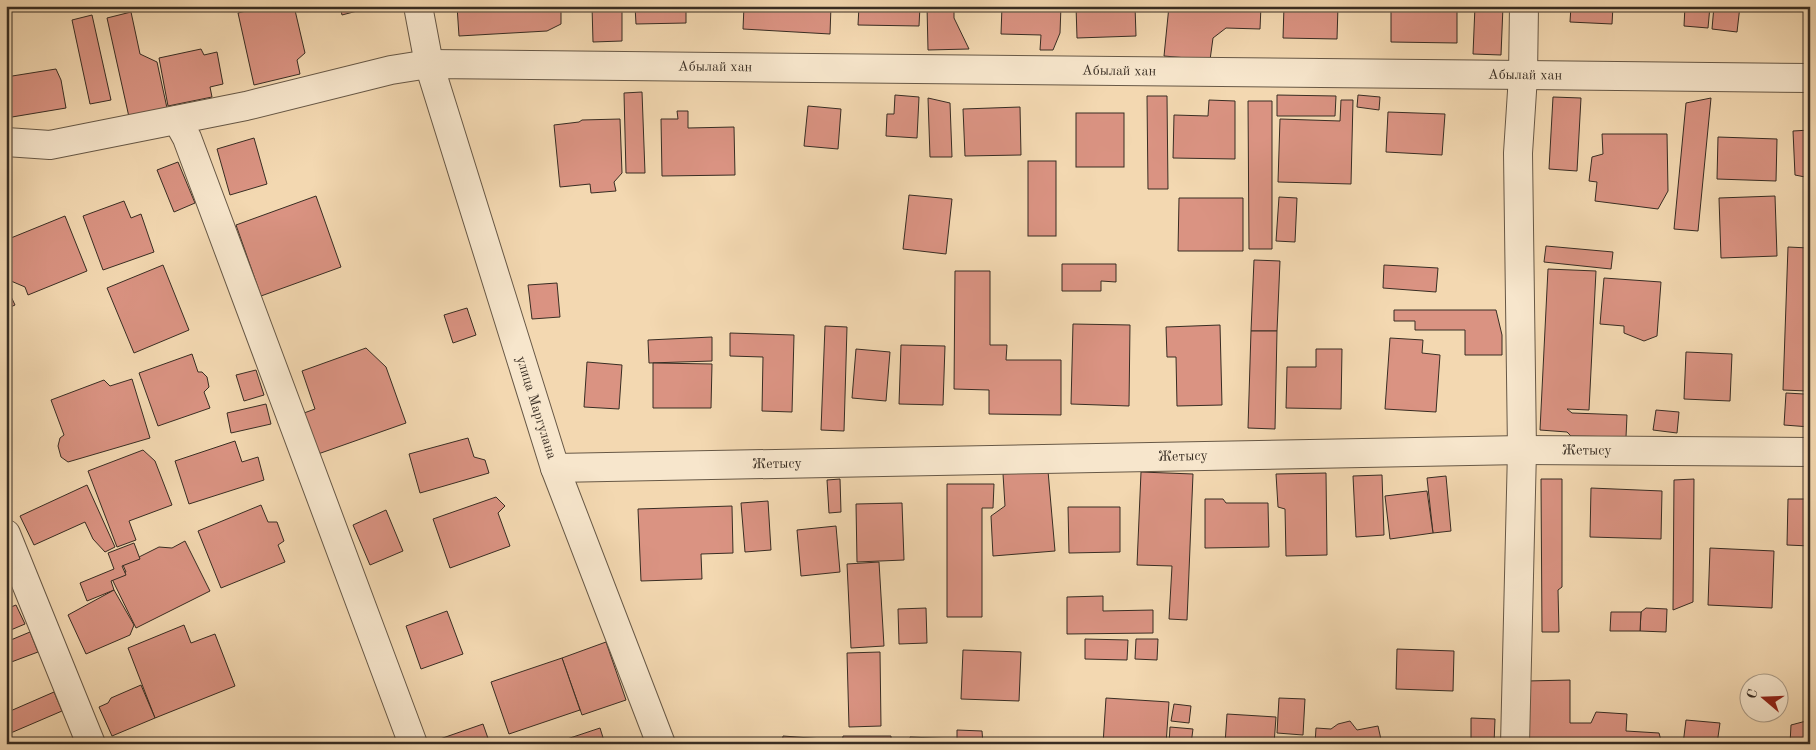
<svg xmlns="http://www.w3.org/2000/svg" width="1816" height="750" font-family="'Old Standard TT',serif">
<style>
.building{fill:#da9382;stroke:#382d23}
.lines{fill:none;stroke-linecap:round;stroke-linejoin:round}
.minor-casing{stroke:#675846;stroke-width:30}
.tertiary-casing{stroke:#675846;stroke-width:30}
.minor{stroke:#f7e6cc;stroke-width:28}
.tertiary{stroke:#f7e6cc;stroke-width:28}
.labels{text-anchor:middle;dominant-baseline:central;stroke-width:5;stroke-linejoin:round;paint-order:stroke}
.street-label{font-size:14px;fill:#382d23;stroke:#f7e6cc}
</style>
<rect width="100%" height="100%" fill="#f3d8b1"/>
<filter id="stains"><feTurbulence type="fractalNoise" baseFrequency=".004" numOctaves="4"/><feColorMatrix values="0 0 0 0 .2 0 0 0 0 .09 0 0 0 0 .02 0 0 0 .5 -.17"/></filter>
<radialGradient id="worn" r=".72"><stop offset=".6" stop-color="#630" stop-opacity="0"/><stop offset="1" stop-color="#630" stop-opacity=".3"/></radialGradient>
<g class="building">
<path d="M266 6H294L305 53 297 60 300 74 254 85 238 13Z"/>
<path d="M340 6H376L342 15Z"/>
<path d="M457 6H561V24L547 31 459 36Z"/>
<path d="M592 6H622V41L593 42Z"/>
<path d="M635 6H686V23L636 24Z"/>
<path d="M744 6H831L830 34 743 29Z"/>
<path d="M859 6H920L919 26 858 25Z"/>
<path d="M927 6H954V18L969 49 928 50Z"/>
<path d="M1002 6H1061L1060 33 1053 50H1040L1041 35 1001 34Z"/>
<path d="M1076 6H1135L1136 36 1077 38Z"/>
<path d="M1169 6H1261L1260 29 1226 28 1213 38 1210 60 1164 56Z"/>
<path d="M1284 6H1338L1337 39 1283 38Z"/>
<path d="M1391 6H1457V43L1391 42Z"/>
<path d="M1475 6H1503L1501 55 1473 54Z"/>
<path d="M1571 6H1613L1612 24 1570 22Z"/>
<path d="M1685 6H1710L1708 28 1684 26Z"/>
<path d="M1714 6H1740L1737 32 1712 29Z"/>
<path d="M131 12 140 54 157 62 167 108 129 117 107 18Z"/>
<path d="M92 15 111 100 90 104 72 20Z"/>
<path d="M201 49 204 55 217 52 223 84 210 87 212 97 168 106 159 58Z"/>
<path d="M56 69 61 80 66 108 6 118V77Z"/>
<path d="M642 92 645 173H626L624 93Z"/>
<path d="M895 95 919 97 917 138 886 136 887 114H894Z"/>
<path d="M1277 95 1336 96 1335 116H1277Z"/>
<path d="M1358 95 1380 97 1379 110 1357 107Z"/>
<path d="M1147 96H1167L1168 189H1148Z"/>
<path d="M1553 97 1581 98 1577 171 1549 169Z"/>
<path d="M928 98 950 103 952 157H930Z"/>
<path d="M1711 98 1698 231 1674 229 1686 103Z"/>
<path d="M1209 100 1235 101V159L1173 158 1174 115 1208 116Z"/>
<path d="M1341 100H1353L1351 184 1278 182 1280 119 1340 121Z"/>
<path d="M1248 101H1272V249H1249Z"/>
<path d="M808 106 841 109 838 149 804 146Z"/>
<path d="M1020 107 1021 155 965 156 963 109Z"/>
<path d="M677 111H688V128L734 127 735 175 662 176 661 119H678Z"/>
<path d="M1388 112 1445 114 1442 155 1386 152Z"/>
<rect x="1076" y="113" width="48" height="54"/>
<path d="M620 119 622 173 614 182 616 191 591 193 590 184 560 187 554 125 579 122 582 120Z"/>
<path d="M1810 130V178L1795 175 1793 131Z"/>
<path d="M1602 134H1667L1668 191 1658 209 1595 201 1597 182 1589 181 1592 157 1603 154Z"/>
<path d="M1718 137 1777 139 1776 181 1717 179Z"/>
<path d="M254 138 267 184 230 195 217 149Z"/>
<rect x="1028" y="161" width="28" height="75"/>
<path d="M178 162 195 203 174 212 157 170Z"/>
<path d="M909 195 952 199 946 254 903 249Z"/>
<path d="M316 196 341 267 261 296 236 225Z"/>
<path d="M1775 196 1777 256 1721 258 1719 198Z"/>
<path d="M1279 197 1297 198 1295 242 1276 241Z"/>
<path d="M1179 198H1243V251H1178Z"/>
<path d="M124 201 131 218 141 214 154 252 103 270 83 216Z"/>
<path d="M65 216 87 271 28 295 25 287 11 281 6 273V256L9 252 6 240Z"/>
<path d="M1546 246 1613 252 1611 269 1544 262Z"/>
<path d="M1788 247 1809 248 1810 311 1805 363H1810V387L1807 391 1783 390Z"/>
<path d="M1254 260 1280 261 1277 331H1251Z"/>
<path d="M1062 264H1116V282L1101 281V291H1062Z"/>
<path d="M163 265 189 330 134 353 107 288Z"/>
<path d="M1384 265 1438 268 1436 292 1383 288Z"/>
<path d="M1548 269 1596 271 1589 410 1567 409 1572 413 1627 415 1626 437 1571 436 1567 432 1540 430Z"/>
<path d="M955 271H990V345H1007L1006 360H1061V415L989 414V390L954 389Z"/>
<path d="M1604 278 1661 282 1657 336 1644 341 1624 333V326L1600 324Z"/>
<path d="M557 283 560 317 532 319 528 285Z"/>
<path d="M6 286 15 305 6 309Z"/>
<path d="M467 308 476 335 453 343 444 315Z"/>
<path d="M1394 310H1496L1502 335V355H1465V330H1415V321H1394Z"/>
<path d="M1810 312V361H1807Z"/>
<path d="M1073 324 1130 325 1129 406 1071 404Z"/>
<path d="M1220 325 1222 405 1177 406 1176 357H1167L1166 327Z"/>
<path d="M825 326 847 327 844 431 821 430Z"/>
<path d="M1251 331H1277L1275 429 1248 428Z"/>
<path d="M730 333 794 335 792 412 762 411 763 357 730 356Z"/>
<path d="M712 337V361L649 363 648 340Z"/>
<path d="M1390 338 1423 340 1422 353 1440 355 1436 412 1385 409Z"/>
<path d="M901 345 945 346 943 405 899 404Z"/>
<path d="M366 348 386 367 406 423 318 454 304 413 315 409 302 371Z"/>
<path d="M856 349 890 352 886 401 852 398Z"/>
<path d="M1316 349H1342L1341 409 1286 408 1287 367H1316Z"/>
<path d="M1686 352 1732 354 1730 401 1684 399Z"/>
<path d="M192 354 198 372H202L207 377 209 387 204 392 210 408 158 426 139 373Z"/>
<path d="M587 362 622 365 619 409 584 407Z"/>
<path d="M653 363 712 364 711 408H653Z"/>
<path d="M256 370 264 395 244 401 236 375Z"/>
<path d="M132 379 150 438 68 462 61 457 58 446 60 438 64 435 51 400 104 380 110 386Z"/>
<path d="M1786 393 1804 394 1810 402V427L1784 425Z"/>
<path d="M266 404 271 424 231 433 227 413Z"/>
<path d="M1656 410 1679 412 1677 433 1653 430Z"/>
<path d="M468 438 474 457 485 460 489 473 420 493 409 454Z"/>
<path d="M235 441 242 462 258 457 264 480 189 504 175 461Z"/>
<path d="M143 450 155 461 172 505 129 521 136 540 117 547 88 471Z"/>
<path d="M1048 471 1055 551 993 556 991 516 1005 506 1003 474Z"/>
<path d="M1141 472 1193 474 1187 620 1169 619 1172 566 1137 565Z"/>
<path d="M1326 473 1327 555 1286 556 1285 509 1278 507 1276 474Z"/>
<path d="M1382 475 1384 535 1356 537 1353 476Z"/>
<path d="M1446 476 1451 531 1433 533 1427 478Z"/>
<path d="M1807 477H1810V546L1787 545 1788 499H1806Z"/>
<path d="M840 479 841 512 829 513 827 480Z"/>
<path d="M1541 479H1562V587L1558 590 1559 632H1542Z"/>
<path d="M1694 479 1693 602 1673 610 1674 480Z"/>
<path d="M947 484H994L993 508H982V617H947Z"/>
<path d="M87 485 115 547 105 552 93 539 85 522 34 545 20 516Z"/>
<path d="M1591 488 1662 491 1661 539 1590 537Z"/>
<path d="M1427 491 1433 533 1390 539 1385 496Z"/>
<path d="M496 497 505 506 498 513 510 546 450 568 433 519Z"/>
<path d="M1205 499H1223L1226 503H1268L1269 547 1205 548Z"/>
<path d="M768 501 771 550 745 552 741 503Z"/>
<path d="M902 503 904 560 857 562 856 504Z"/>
<path d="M261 505 268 522H277L284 541 278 545 285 562 221 588 198 531Z"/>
<path d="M732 506 733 553 701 554 702 579 641 581 638 509Z"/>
<path d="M1068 507H1120V552L1069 553Z"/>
<path d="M386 510 403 551 370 565 353 525Z"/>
<path d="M836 526 840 572 801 576 797 530Z"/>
<path d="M185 541 210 591 136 628 112 579 126 572 123 565 159 547 172 548Z"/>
<path d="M134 543 140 559 122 566 126 575 111 581 114 590 87 601 80 583 114 569 108 553Z"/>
<path d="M1710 548 1774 551 1772 608 1708 605Z"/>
<path d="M879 562 884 646 851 648 847 564Z"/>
<path d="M114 590 134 625 130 635 86 654 68 615Z"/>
<path d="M1103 596V611L1153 610V633L1067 634V597Z"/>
<path d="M16 605 25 624 6 632V609Z"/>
<path d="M926 608 927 643 899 644 898 609Z"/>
<path d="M1646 608 1667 609 1666 632 1640 631 1641 612Z"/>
<path d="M447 611 463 654 421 669 406 626Z"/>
<path d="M1611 612H1641L1640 631H1610Z"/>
<path d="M184 625 191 643 215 634 235 686 155 718 128 648Z"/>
<path d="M30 632 38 652 6 664V642Z"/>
<path d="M1085 639 1128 640 1127 660 1085 659Z"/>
<path d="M1136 639H1158L1157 660 1135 659Z"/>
<path d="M606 642 626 700 582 715 562 658Z"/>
<path d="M1397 649 1454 651 1453 691 1396 689Z"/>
<path d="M963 650 1021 652 1019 701 961 699Z"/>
<path d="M880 652 881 726 849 727 847 653Z"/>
<path d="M562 658 580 710 509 734 491 682Z"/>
<path d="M1570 680V723H1591L1596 712 1627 714 1626 731 1659 733 1662 744H1528L1527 681Z"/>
<path d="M141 685 155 718 112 736 99 707 108 703 111 698Z"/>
<path d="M54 692 62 711 6 735 8 712Z"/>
<path d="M1106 698 1169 702 1166 744H1103Z"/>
<path d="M1279 698 1305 699 1303 735 1277 733Z"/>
<path d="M1174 704 1191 706 1189 723 1171 721Z"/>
<path d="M1227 714 1276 717 1274 744H1225Z"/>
<path d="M1471 718 1495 719 1494 744H1471Z"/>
<path d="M1686 720 1720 723 1717 744H1683Z"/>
<path d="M1810 720V744H1790L1791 725Z"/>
<path d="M1350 721 1357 730 1378 726 1382 744H1315L1316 728 1331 729 1338 724Z"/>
<path d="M483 724 490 744H439L437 740Z"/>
<path d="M1170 727 1193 729 1191 744H1169Z"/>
<path d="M600 728 605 744H552Z"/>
<path d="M957 730 982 731 983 744H957Z"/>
<path d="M783 736 837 740V744H782Z"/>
<path d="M843 736H891V744H842Z"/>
<path d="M910 737 955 739 954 744H910Z"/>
<path d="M1391 739 1447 744H1391Z"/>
</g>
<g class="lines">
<g class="minor-casing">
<g id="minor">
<path d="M177 120 187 138 413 744"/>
<path id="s1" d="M6 142 50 145 246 106 391 70 429 64 1810 78"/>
<path id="s2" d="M555 468 1522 450 1810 452"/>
<path d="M6 534 91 744"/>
<path d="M1515 744 1522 450 1518 153 1523 76 1524 6"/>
</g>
</g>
<g class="tertiary-casing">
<g id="tertiary">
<path id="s3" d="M418 6 429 64 555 468 661 744"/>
</g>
</g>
<use href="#minor" class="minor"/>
<use href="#tertiary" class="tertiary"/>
</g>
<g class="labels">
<g class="street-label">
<text stroke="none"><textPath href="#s1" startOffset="718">Абылай хан</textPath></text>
<text stroke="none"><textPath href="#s1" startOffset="1122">Абылай хан</textPath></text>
<text stroke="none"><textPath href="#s1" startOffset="1528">Абылай хан</textPath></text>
<text stroke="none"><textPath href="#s3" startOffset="419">улица Маргулана</textPath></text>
<text stroke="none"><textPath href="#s2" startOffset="1032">Жетысу</textPath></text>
<text stroke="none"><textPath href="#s2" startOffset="628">Жетысу</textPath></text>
<text stroke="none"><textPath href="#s2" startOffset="222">Жетысу</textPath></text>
</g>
</g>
<rect width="1816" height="750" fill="none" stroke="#f3d8b1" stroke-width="25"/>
<rect x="8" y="8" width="1801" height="735" fill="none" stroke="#382d23" stroke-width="2.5"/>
<rect x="12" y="12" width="1791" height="725" fill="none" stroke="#382d23"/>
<g transform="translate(1764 698) rotate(289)"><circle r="24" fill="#f7e6cc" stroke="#ab9c88"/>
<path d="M0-4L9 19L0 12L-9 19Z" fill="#8f2418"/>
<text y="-8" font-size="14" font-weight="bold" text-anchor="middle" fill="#382d23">С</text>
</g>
<rect width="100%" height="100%" filter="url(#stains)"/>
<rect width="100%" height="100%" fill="url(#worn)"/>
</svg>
